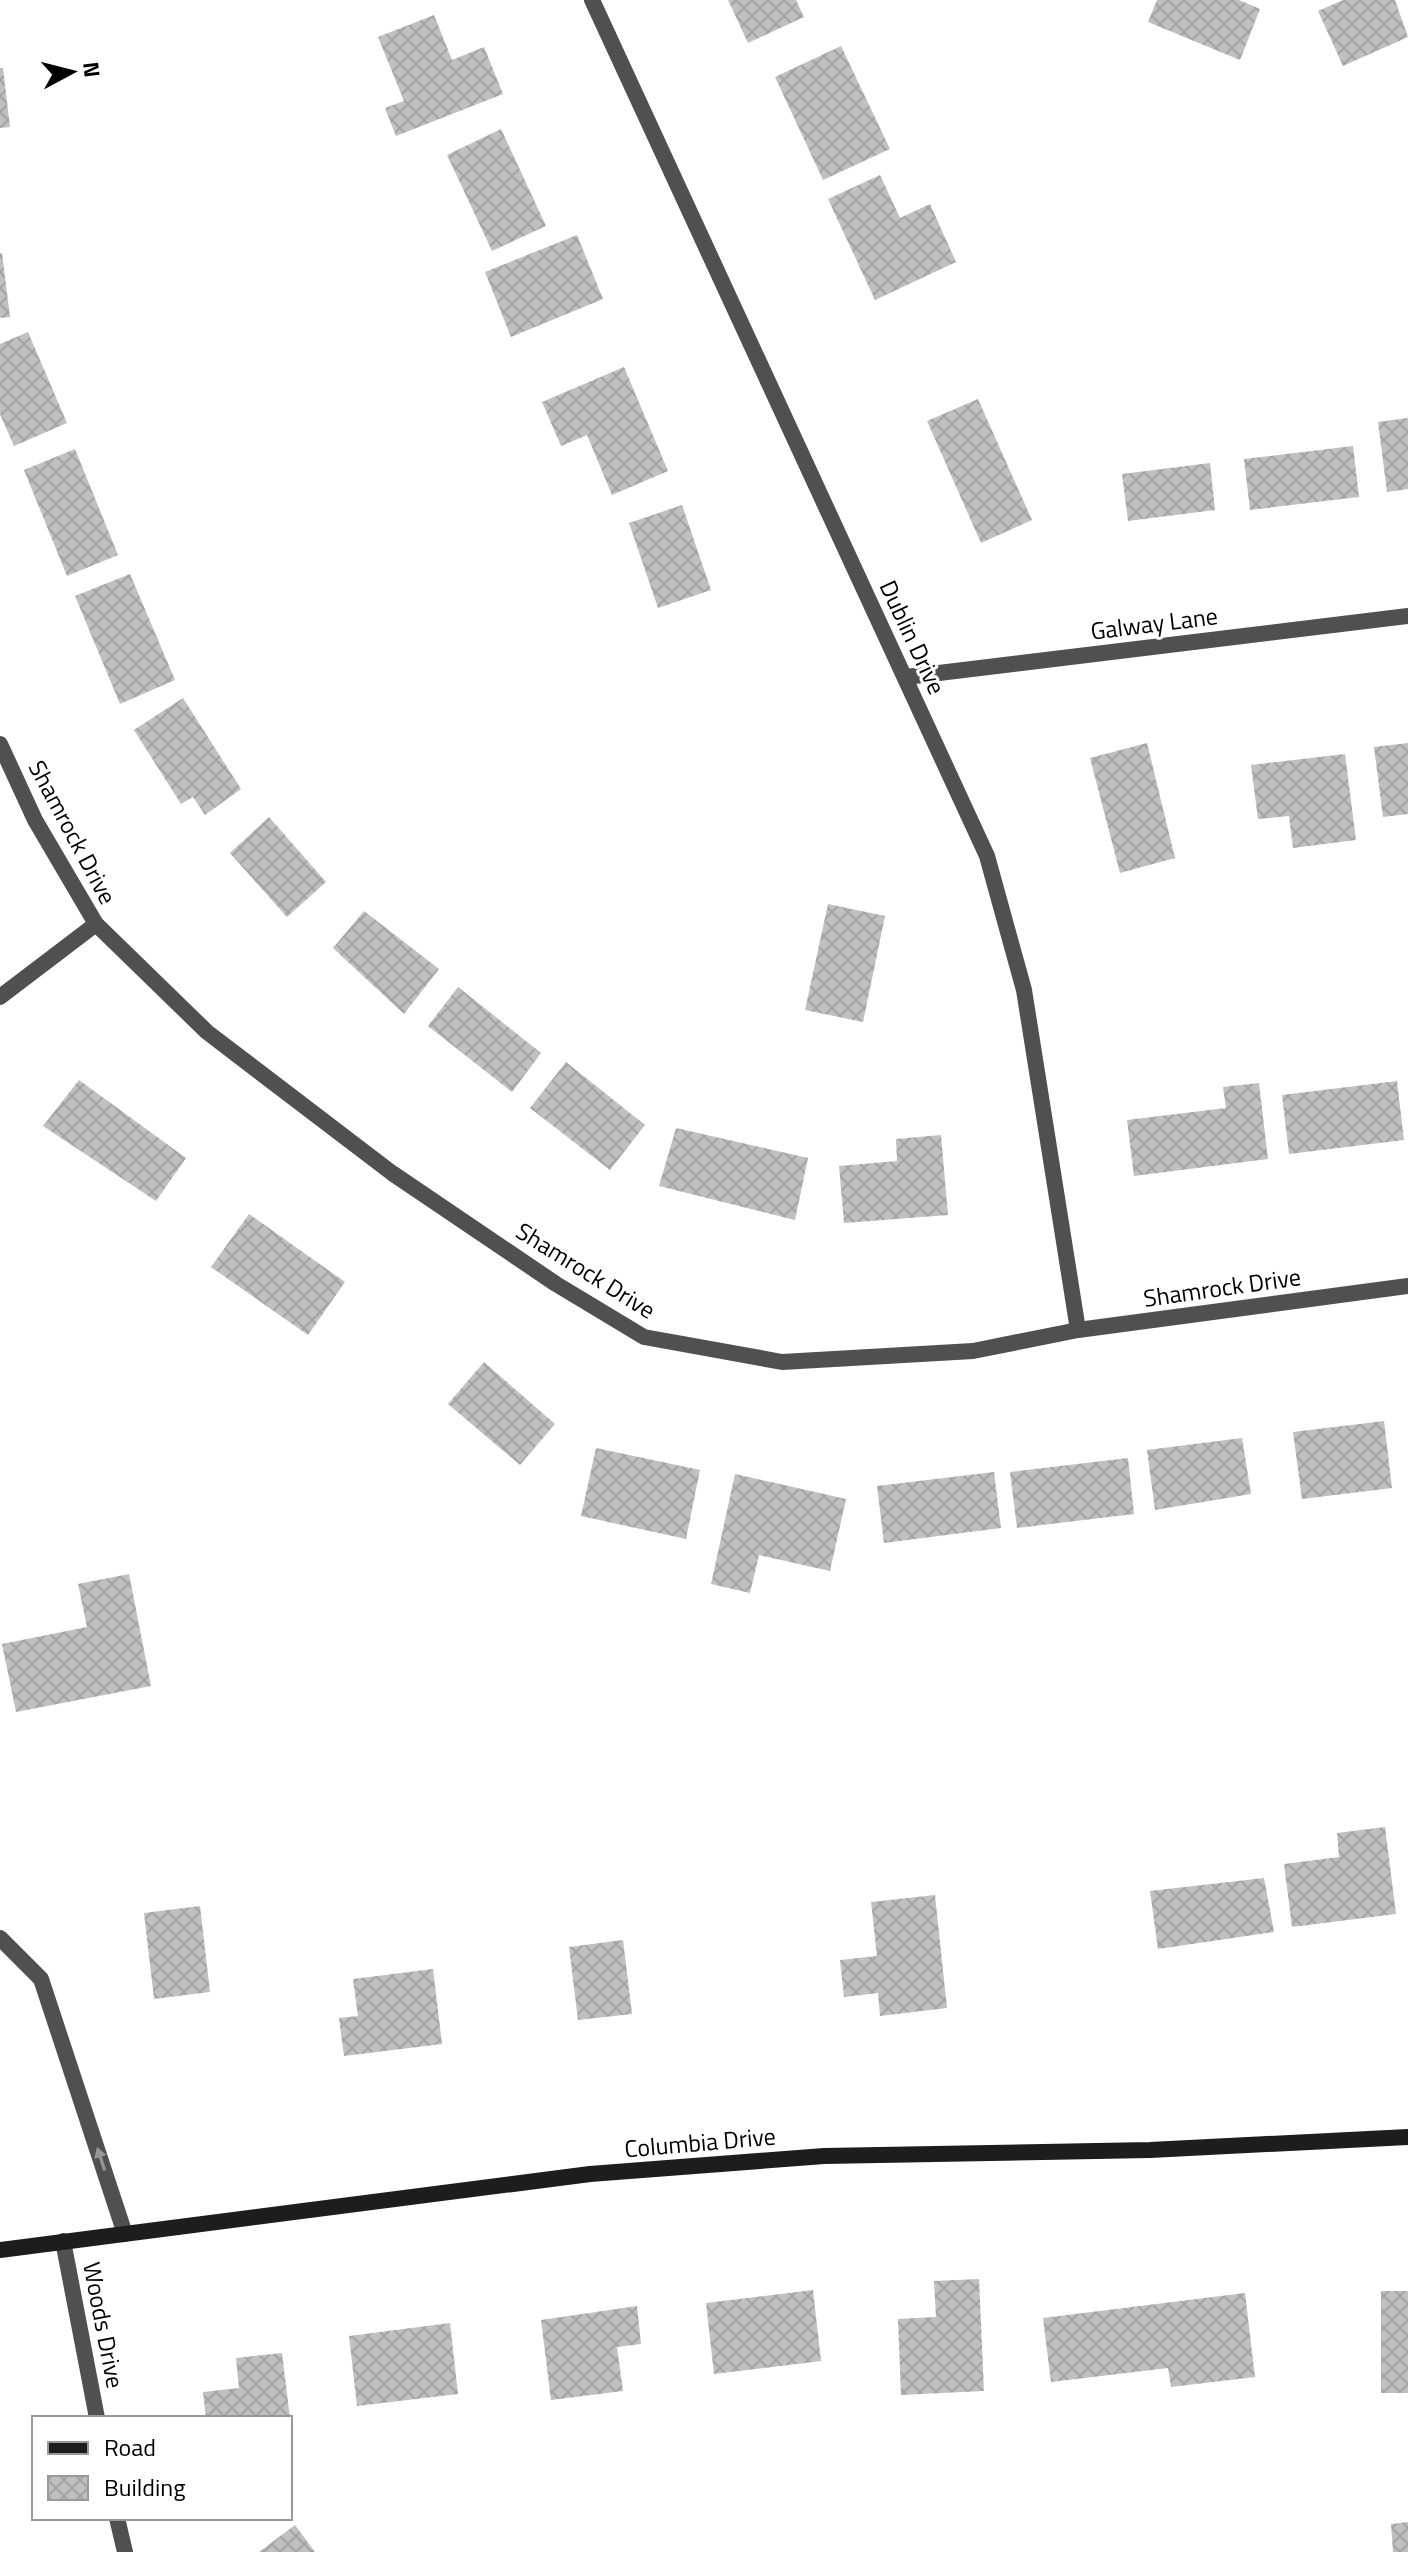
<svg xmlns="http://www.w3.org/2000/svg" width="1408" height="2552" font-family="'Titillium Web',sans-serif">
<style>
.building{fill:url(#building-cross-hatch)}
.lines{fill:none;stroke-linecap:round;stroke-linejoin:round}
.lane{stroke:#505050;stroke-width:16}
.street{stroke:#505050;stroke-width:16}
.secondary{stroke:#1d1d1d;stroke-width:16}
.oneway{fill:#969696}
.labels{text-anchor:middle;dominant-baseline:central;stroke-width:6;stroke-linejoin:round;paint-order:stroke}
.street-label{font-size:24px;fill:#000;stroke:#fff}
</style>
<defs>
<pattern id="building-cross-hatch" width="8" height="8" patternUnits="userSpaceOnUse" patternTransform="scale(2)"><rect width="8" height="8" fill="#c0c0c0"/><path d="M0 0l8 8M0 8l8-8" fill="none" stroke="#a3a3a3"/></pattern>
</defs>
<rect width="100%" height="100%" fill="#fff"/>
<g class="building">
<path d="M728 0H796L804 17 748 43Z"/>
<path d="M1157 0H1239L1260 9 1240 60 1148 22Z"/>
<path d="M1343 0H1395L1408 37 1343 66 1318 11Z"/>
<path d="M434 15 452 60 484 47 503 94 396 136 385 108 404 101 378 37Z"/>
<path d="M841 46 890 149 823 180 775 77Z"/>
<path d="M0 68H3L10 127 0 128Z"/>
<path d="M501 129 546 226 492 251 447 155Z"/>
<path d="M880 175 900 218 930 204 956 262 875 300 828 199Z"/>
<path d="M577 235 603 299 511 337 485 272Z"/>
<path d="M2 253 10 317 0 318V254Z"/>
<path d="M28 332 67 423 14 446 0 414V344Z"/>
<path d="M624 367 668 471 612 495 587 435 561 446 542 402Z"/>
<path d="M978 399 1032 520 981 543 927 421Z"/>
<path d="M1408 418V489L1387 492 1378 422Z"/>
<path d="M1353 446 1359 497 1250 510 1244 459Z"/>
<path d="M75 449 118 555 67 576 24 470Z"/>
<path d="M1210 463 1215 510 1128 521 1122 474Z"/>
<path d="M682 505 711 590 658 608 629 523Z"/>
<path d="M130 574 175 680 120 704 75 596Z"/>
<path d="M183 698 241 789 205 815 193 797 181 804 134 730Z"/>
<path d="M1147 743 1175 858 1120 873 1090 758Z"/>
<path d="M1408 743V814L1383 817 1374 747Z"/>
<path d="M1345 754 1356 840 1293 848 1289 816 1258 819 1251 765Z"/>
<path d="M269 817 326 882 287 917 230 853Z"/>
<path d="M828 904 885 916 863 1022 805 1010Z"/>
<path d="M364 911 439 969 404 1014 333 948Z"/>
<path d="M458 987 541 1053 512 1092 428 1026Z"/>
<path d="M566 1062 645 1125 610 1170 530 1108Z"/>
<path d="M79 1080 186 1158 156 1201 43 1126Z"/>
<path d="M1397 1081 1404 1140 1289 1154 1282 1095Z"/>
<path d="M1259 1083 1268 1159 1134 1176 1127 1120 1226 1108 1223 1087Z"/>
<path d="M676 1128 808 1158 795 1220 659 1186Z"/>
<path d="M941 1135 948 1215 844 1223 839 1166 897 1161 896 1139Z"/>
<path d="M249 1214 345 1282 308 1335 211 1267Z"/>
<path d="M484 1362 555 1424 520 1465 448 1404Z"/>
<path d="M1384 1421 1392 1488 1302 1499 1293 1432Z"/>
<path d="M1242 1438 1251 1494 1155 1510 1147 1450Z"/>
<path d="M596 1448 700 1470 686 1539 581 1516Z"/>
<path d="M1128 1458 1134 1514 1017 1528 1010 1472Z"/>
<path d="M994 1472 1001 1528 884 1543 877 1486Z"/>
<path d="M735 1474 846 1499 830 1571 759 1555 750 1593 711 1584Z"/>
<path d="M129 1574 151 1686 16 1712 2 1644 87 1627 78 1584Z"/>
<path d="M1385 1827 1396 1914 1292 1927 1284 1864 1339 1857 1337 1833Z"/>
<path d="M1264 1878 1274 1932 1158 1949 1150 1891Z"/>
<path d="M935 1895 947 2008 880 2016 878 1993 844 1997 840 1960 877 1956 871 1902Z"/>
<path d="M200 1906 210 1992 154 1999 144 1913Z"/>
<path d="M623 1940 632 2014 578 2020 569 1947Z"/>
<path d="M433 1969 442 2044 344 2056 339 2018 358 2016 353 1979Z"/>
<path d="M979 2279 984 2391 901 2395 898 2319 936 2317 934 2281Z"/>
<path d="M813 2290 821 2361 714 2374 706 2303Z"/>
<rect x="1381" y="2291" width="27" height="102"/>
<path d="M1245 2293 1255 2377 1171 2387 1168 2368 1051 2382 1043 2318Z"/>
<path d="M637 2306 641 2344 617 2347 623 2391 551 2400 541 2320Z"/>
<path d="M450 2323 458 2394 357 2406 349 2336Z"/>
<path d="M282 2353 290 2418H206L203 2392 239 2388 236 2358Z"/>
<path d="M1408 2522V2552H1393L1391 2524Z"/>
<path d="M295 2525 315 2552H259Z"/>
</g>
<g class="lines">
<path class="lane" d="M0 1938 41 1979 125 2234"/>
<g class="street">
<path d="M592 0 987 856 1024 990 1078 1330"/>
<path d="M906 677 1408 616"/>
<path d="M0 744 35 820 96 924 207 1032 392 1173 556 1284 644 1337 782 1362 973 1351 1078 1330 1408 1286"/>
<path d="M0 997 96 924"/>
<path d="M63 2241 97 2418"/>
<path d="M117 2518 125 2552"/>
</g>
<path class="secondary" d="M0 2250 590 2174 824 2156 1150 2150 1408 2137"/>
</g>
<defs><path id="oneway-solid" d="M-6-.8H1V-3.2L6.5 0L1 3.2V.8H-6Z" transform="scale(2)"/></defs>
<use class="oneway" href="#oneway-solid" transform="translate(101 2159) rotate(-108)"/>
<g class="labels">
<g class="street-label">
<text transform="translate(1154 623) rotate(-7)">Galway Lane</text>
<text transform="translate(913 637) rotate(65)">Dublin Drive</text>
<text transform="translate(73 832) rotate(62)">Shamrock Drive</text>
<text transform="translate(586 1270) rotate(32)">Shamrock Drive</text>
<text transform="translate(1222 1287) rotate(-8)">Shamrock Drive</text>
<text transform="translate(700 2142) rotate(-5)">Columbia Drive</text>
<text transform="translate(104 2325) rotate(79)">Woods Drive</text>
</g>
</g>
<rect x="32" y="2416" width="260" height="104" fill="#ffffff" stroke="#999999" stroke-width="2"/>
<rect x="48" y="2442" width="40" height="12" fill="#1d1d1d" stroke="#999999" stroke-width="2"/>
<text x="104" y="2456" font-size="24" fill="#000000">Road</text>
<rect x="48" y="2476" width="40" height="24" fill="url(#building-cross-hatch)" stroke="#999999" stroke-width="2"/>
<text x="104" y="2496" font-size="24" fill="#000000">Building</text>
<g transform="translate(72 72) rotate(83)" stroke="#ffffff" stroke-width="6" paint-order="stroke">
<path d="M0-6L14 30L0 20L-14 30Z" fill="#000000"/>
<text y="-12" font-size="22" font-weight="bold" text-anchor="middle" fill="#000000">N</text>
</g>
</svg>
